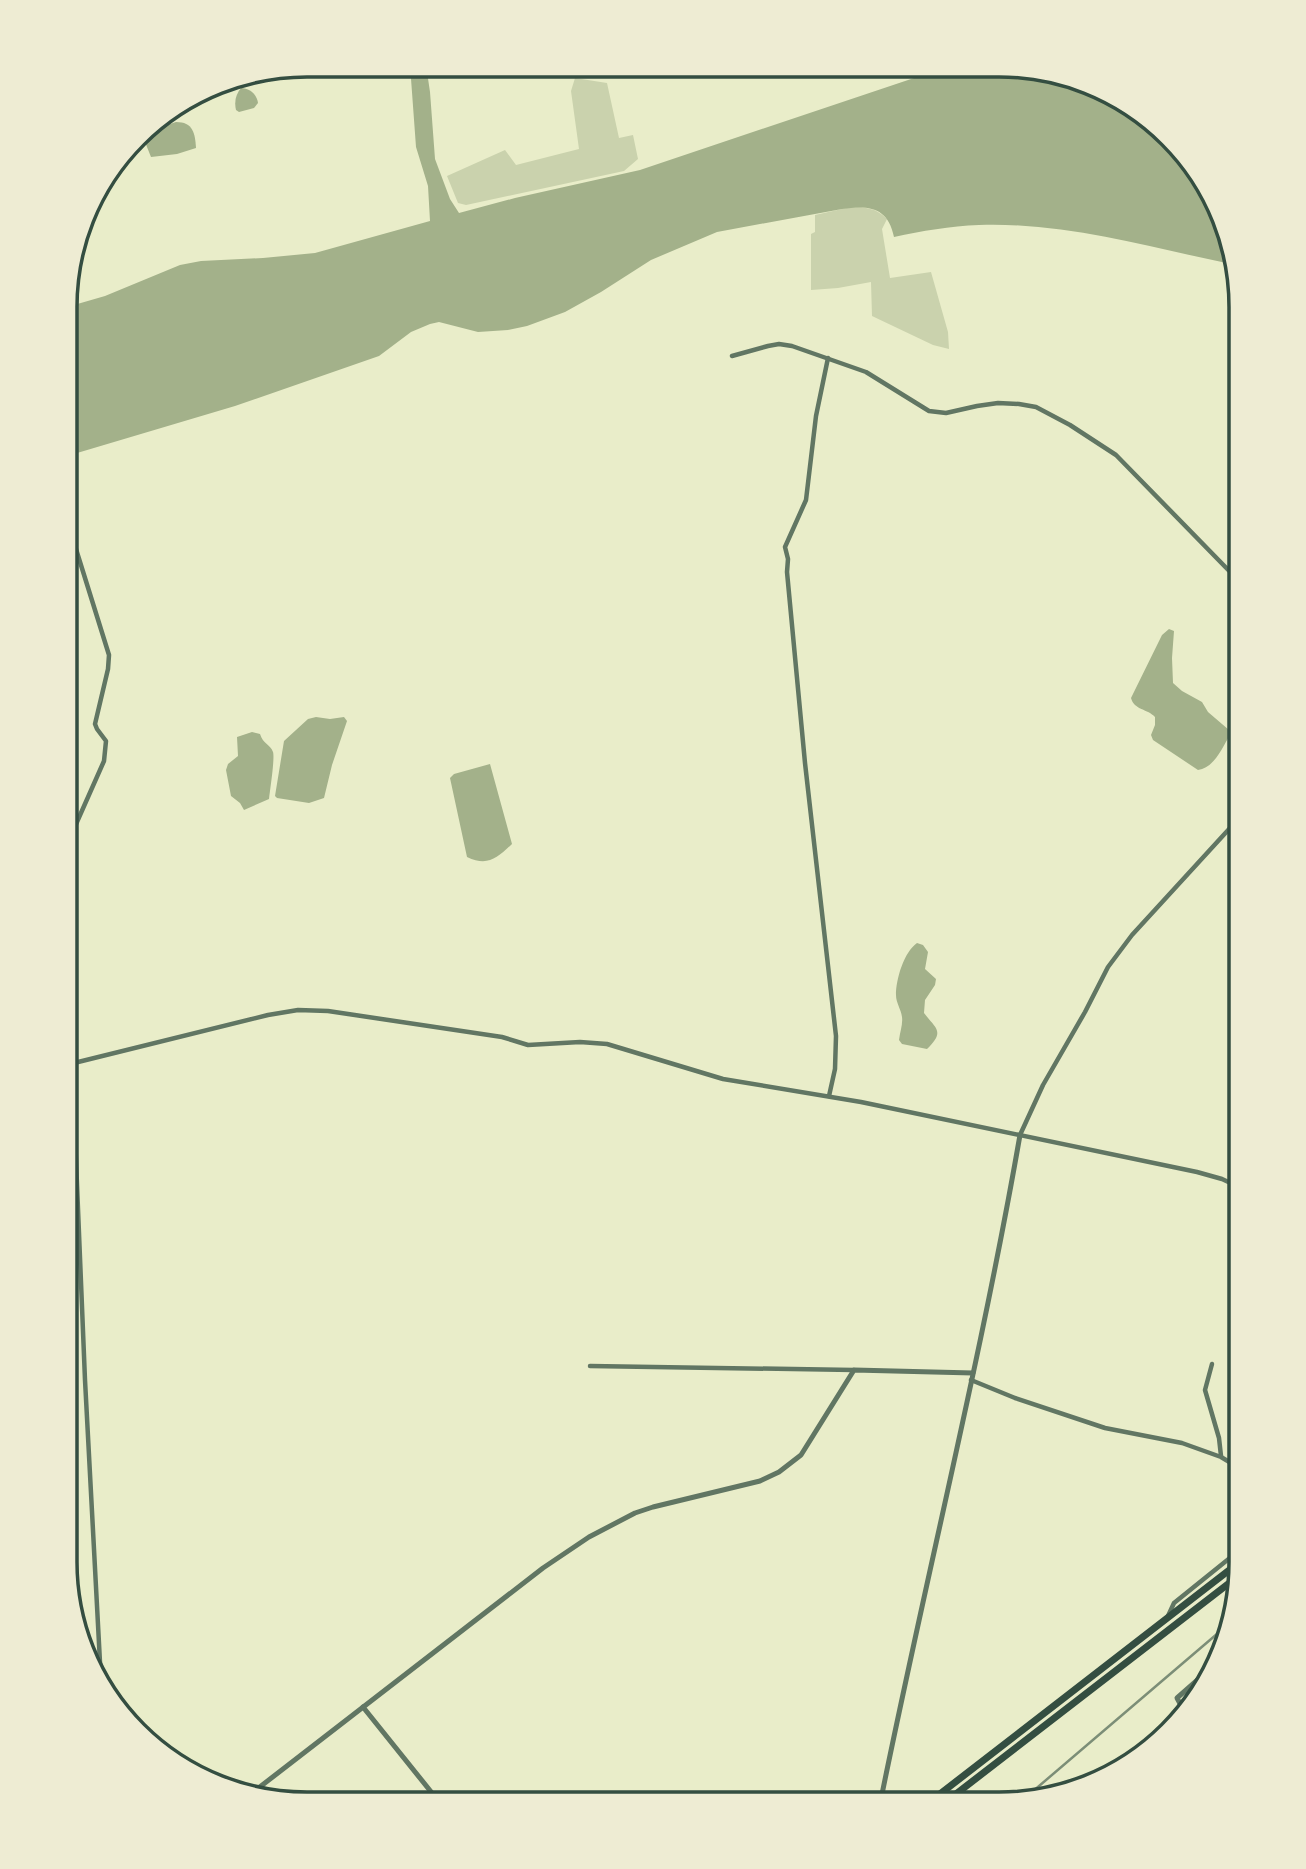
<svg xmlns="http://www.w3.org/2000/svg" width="1306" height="1869" font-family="Signika,sans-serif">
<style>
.green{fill:#cad2ad}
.water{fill:#a3b18a}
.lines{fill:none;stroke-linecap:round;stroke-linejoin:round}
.minor{stroke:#617663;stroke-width:4.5}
.tertiary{stroke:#617663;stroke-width:5}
.trunk{stroke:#344e41;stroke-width:7}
.rail{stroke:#7c8e77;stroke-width:2.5}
.rim{fill:none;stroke:#344e41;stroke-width:3.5}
</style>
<rect width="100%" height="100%" fill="#e9edc9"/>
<g class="green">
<path d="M575 78 607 83 619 138 633 135 638 159 624 171 466 205 458 203 447 176 505 150 516 165 579 149 571 91Z"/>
<path d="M851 207C866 207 876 208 887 219L882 229 890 278 931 272 948 332 949 349 933 345 872 316 871 282 838 288 811 290V234L815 232V215Z"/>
</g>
<g class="water">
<path d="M410 65H426L430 92 435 159 450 199 459 213 515 198 640 170 920 76 962 71 1026 70 1041 71 1146 115 1216 200 1231 264C1148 247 1064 222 979 225 950 226 922 231 894 237 888 207 869 205 842 209L717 232 651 260 601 292 565 312 527 326 508 330 478 332 439 322 430 324 411 332 379 356 235 406 67 456V307L105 296 180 265 201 261 263 258 315 253 430 221 428 186 416 147Z"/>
<path d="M241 88C250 88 257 95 258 103L254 108 239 112 236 110C234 101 236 94 241 88Z"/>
<path d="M176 122C193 122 195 133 196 148L177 154 151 157 145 142 146 132Z"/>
<path d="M1169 629 1174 631 1172 658 1173 683 1182 691 1202 702 1208 712 1229 730 1230 735C1222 748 1214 768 1198 770L1153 740 1151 735 1155 725V717C1148 709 1134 710 1131 698L1162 635Z"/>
<path d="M316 717 330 719 344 717 347 721 332 765 324 798 309 803 277 798 275 796 284 741 308 719Z"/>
<path d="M252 732 260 734C263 744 270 744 273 752 275 758 270 790 269 799L244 810 240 803 231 796 226 770 228 764 238 756 237 737Z"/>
<path d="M490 764 512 844C497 858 488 867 467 857L450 778 454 774Z"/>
<path d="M917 943 923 945 928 952 925 969 936 979 935 985 925 1000 924 1013C935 1028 946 1031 927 1049L902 1044 899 1040C900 1032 903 1024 902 1017 901 1009 896 1003 896 995 896 979 904 952 917 943Z"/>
</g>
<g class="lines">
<g class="minor">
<path d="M294 67 321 68 333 65"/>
<path d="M918 70 940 67"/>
<path d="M732 356 768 346 779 344 792 346 866 372 929 411 946 413 977 406 998 403 1019 404 1036 407 1070 425 1116 455 1241 583"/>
<path d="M828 358 816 416 806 500 785 547 788 559 787 572 805 763 836 1036 835 1069 829 1096"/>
<path d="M66 854 69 840 104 761 106 741 97 729 95 724 108 669 109 655 66 517"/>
<path d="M66 916 85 1380 101 1681"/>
<path d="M66 1065 268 1015 298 1010 328 1011 502 1037 528 1045 580 1042 607 1044 723 1079 861 1102 1197 1172 1222 1179 1241 1188"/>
<path d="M1020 1135 1043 1085 1085 1012 1108 967 1132 935 1241 816"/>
<path d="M1212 1364 1205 1390 1219 1438 1221 1456"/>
<path d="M590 1366 854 1370"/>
<path d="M971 1380 1015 1398 1105 1428 1182 1443 1221 1457 1241 1469"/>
<path d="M1168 1616 1174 1603 1241 1549"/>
</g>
<g class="tertiary">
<path d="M1181 1706 1204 1685"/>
<path d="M363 1707 440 1803"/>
<path d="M1184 1711 1177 1698 1210 1669"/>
<path d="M252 1793 543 1568 589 1537 635 1513 653 1507 760 1481 779 1472 801 1455 854 1370 973 1373"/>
<path d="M880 1804C925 1581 981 1359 1020 1135"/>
</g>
<g class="trunk">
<path d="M927 1804 1241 1561"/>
<path d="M943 1804 1241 1574"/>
</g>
<path class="rail" d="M1025 1798 1224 1628"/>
</g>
<path d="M0 0H1306V1869H0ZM307 77H999A230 230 0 0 1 1229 307V1562A230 230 0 0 1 999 1792H307A230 230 0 0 1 77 1562V307A230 230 0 0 1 307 77Z" fill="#eeecd3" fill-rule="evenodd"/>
<path class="rim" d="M307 77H999A230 230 0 0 1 1229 307V1562A230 230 0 0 1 999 1792H307A230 230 0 0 1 77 1562V307A230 230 0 0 1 307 77Z"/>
</svg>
